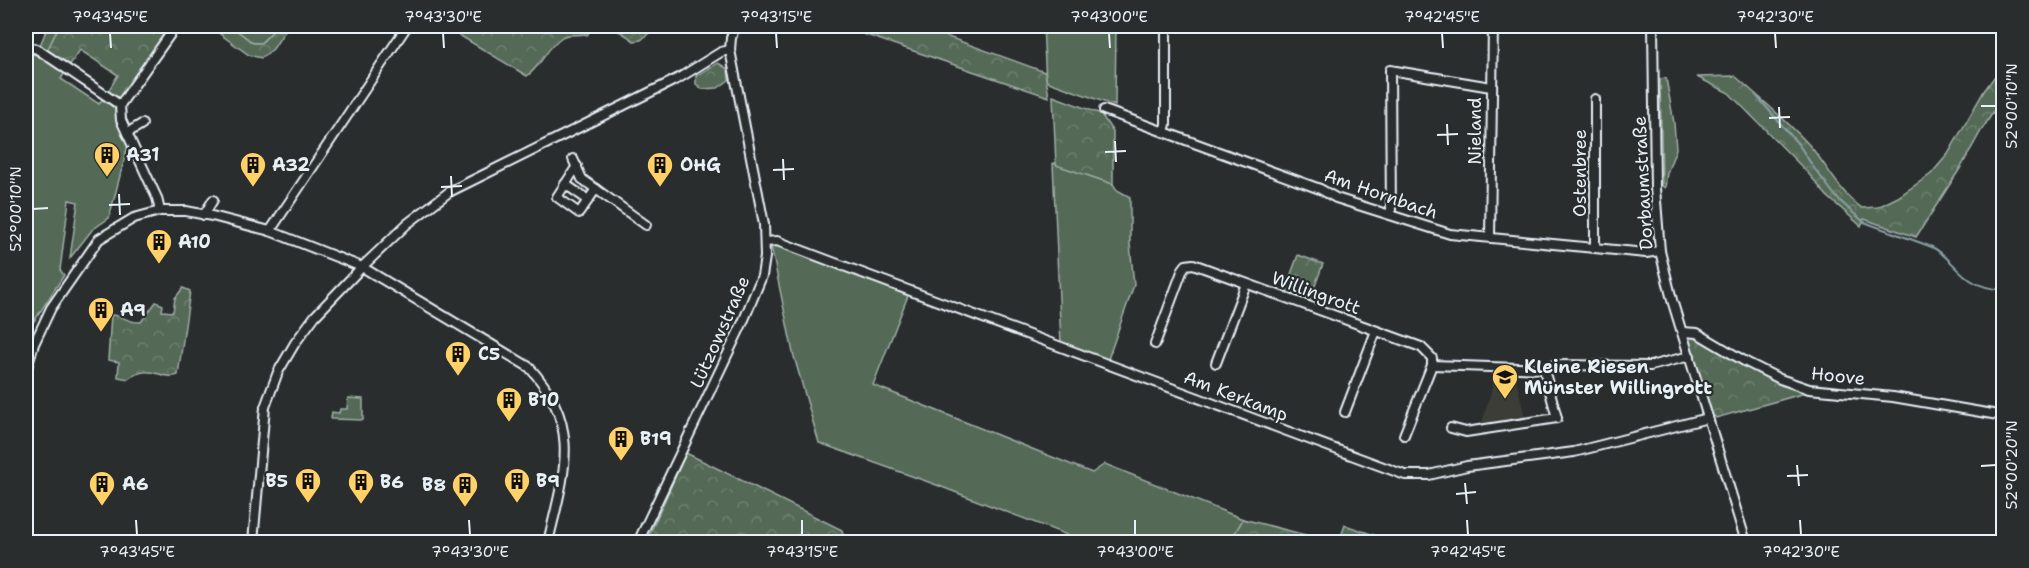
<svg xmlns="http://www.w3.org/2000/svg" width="2029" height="568" font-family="'Shantell Sans',sans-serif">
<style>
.built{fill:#3c3c38}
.grass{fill:#556a56;stroke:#9eaea7;stroke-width:1.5}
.forest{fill:url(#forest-crowns);stroke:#9eaea7;stroke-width:1.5}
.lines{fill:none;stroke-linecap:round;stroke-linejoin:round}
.stream{stroke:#8a9fa5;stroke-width:2}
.minor-casing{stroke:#e8f1f8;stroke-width:12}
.minor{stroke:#2a2d2e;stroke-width:8}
.ticks{fill:none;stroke:#e8f1f8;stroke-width:2}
.labels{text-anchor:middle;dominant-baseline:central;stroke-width:4.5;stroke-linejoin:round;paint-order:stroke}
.street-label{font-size:18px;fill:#e8f1f8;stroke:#2a2d2e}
.poi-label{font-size:18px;font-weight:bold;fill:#e8f1f8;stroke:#2a2d2e;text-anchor:start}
.neatline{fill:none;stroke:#e8f1f8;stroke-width:2}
.ticks-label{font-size:15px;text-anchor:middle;fill:#e8f1f8}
</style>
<defs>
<pattern id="forest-crowns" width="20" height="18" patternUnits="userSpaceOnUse" patternTransform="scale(1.5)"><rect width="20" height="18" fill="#556a56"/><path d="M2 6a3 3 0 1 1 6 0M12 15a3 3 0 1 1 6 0" fill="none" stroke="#6d806f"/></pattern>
</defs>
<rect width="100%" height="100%" fill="#2a2d2e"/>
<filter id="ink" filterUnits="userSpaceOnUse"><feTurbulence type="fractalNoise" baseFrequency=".0167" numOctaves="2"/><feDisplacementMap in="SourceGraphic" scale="12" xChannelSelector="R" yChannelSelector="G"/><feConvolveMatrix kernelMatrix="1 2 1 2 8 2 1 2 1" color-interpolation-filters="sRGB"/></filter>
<g filter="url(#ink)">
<path class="built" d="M1495 378 1516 379 1526 422 1482 428V422Z"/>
<g class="grass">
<path d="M48 26H59L46 55 67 69 61 79 99 104 103 98 115 109 116 119 128 145 109 218 92 230 70 258 78 202 69 200 60 270 64 275 31 326 26 343V53L36 55Z"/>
<path d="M231 26H274L271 33 261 43H253Z"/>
<path d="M1043 26H1116L1115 106 1046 81Z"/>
<path d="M1666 78 1674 123 1676 149 1667 173 1665 188 1662 186 1660 79Z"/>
<path d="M1053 163 1113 184 1117 190 1130 197V244L1134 285 1107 362 1061 345Z"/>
<path d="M783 245 911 288 873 385 1092 473 1105 464 1243 519 1230 542H1085L934 484 819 443 793 353 771 246Z"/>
<path d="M348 398 363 399V420L331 419 332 412 339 413 340 409H347Z"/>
<path d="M1345 525 1394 542H1339Z"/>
</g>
<g class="forest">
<path d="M59 26H97L105 31 119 26H176L122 102 107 93 118 75 80 50 67 69 45 55Z"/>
<path d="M209 26H231L253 43H261L271 33 274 26H288L273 49 261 58 249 55Z"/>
<path d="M444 26H657L641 40 634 41C621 31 599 17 587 35L585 34C577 36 569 33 562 37 547 47 541 66 527 76Z"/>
<path d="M840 26H918L1045 72 1049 97Z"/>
<path d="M718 63 728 69 729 80 718 88 702 89 696 84V76Z"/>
<path d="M2003 65V97L1981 131 1961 167 1916 237 1864 219 1861 226 1827 196 1808 173 1729 93 1697 77 1735 76C1761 99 1788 121 1811 147 1828 167 1840 193 1862 208L1878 207 1898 197 1931 174 1948 154 1984 91Z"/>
<path d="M1053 96 1101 114 1113 132V184L1056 165Z"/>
<path d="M1298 255 1323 264 1309 302 1284 293Z"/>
<path d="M183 288 190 291 178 375C160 381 151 362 128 379L118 377 119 362 108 360 111 315C124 315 127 323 141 322L156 302 163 305 162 311 173 312 175 298Z"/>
<path d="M1697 332 1809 392 1716 418 1711 413 1687 335Z"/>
<path d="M686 453 842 530 845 542H646Z"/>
<path d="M1243 519 1333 542H1230Z"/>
</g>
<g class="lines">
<path class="stream" d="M1755 94 1799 145 1814 168 1837 198 1851 211 1864 222 1932 247C1948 255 1957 272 1972 281 1981 287 1993 289 2004 290"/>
<g class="minor-casing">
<g id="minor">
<path d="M1653 26 1655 188 1660 251 1672 300 1746 542"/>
<path d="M26 46 37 49 120 105"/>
<path d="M1595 99V247"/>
<path d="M1104 110 1320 189 1336 198 1450 234 1646 253 1660 251"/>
<path d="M1164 132 1166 124V26"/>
<path d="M127 133 142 124"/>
<path d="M573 159 582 179 646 225"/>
<path d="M577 166 557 197 579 213 596 189"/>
<path d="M565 184 588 200"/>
<path d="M160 211 157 198 121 120 120 105 176 26"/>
<path d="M204 215 213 200"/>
<path d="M1391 215 1390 70 1491 87"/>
<path d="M270 231 407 26"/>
<path d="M1490 237 1493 26"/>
<path d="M766 242 777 241 830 261 1405 475H1429L1467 466 1574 452 1708 418"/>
<path d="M1682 332 1697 333 1746 362 1780 379 1809 389 1893 397 2004 416"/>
<path d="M1155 344 1183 269 1186 265 1193 264 1421 347 1432 358V365L1544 369 1554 365 1650 366 1690 356"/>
<path d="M1216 363 1246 284"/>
<path d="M26 371 34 344 51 308 99 239 134 218 160 211H186L212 216 270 231 362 267 529 367C583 425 564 474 548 542"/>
<path d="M1345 412 1376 331"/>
<path d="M1451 428 1466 432 1557 418 1544 369"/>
<path d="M1404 435 1432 365"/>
<path d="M253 542 265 407 278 372 295 343 315 316 362 267 407 224 449 192 679 78 721 52 730 50"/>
<path d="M638 542 743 322 762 276 765 257 764 224 730 50 731 38 735 26"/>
</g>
</g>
<use href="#minor" class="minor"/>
</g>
</g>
<path class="ticks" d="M110 33 111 48M443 33 444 48M776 33 777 48M1109 33 1110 48M1442 33 1443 48M1775 33 1776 48M1981 106H1996M1779 107 1780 128M1769 118 1790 117M1447 124 1448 145M1437 135 1458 134M1115 141 1116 162M1105 152 1126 151M783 159 784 180M773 170 794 169M451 176 452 197M441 187 462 186M119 194 120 215M109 205 130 204M33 209 48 208M1797 465 1799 486M1981 466 1996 465M1787 476 1808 475M1465 483 1467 504M1456 494 1476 492M136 520 137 535M469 520 470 535M802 520V535M1135 520V535M1467 520 1468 535M1800 520 1801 535"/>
<defs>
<g id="building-pin" transform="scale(1.35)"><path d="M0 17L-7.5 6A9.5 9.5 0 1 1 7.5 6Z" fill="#ffd166" stroke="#2a2d2e"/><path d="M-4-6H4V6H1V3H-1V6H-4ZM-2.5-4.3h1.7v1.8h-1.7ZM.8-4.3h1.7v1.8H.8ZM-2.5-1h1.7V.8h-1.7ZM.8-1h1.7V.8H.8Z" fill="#111"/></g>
<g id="school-pin" transform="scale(1.35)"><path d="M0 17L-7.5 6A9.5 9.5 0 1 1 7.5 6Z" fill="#ffd166" stroke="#2a2d2e"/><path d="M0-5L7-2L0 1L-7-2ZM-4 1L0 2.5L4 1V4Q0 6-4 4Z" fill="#111"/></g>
</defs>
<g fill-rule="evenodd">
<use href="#building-pin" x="107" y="155"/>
<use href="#building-pin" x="253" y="165"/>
<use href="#building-pin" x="660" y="165"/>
<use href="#building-pin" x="159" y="242"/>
<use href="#building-pin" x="101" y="310"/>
<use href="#building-pin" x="458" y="354"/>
<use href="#school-pin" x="1505" y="377"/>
<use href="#building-pin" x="509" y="400"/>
<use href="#building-pin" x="621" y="439"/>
<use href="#building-pin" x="308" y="481"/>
<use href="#building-pin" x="517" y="481"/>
<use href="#building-pin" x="361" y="482"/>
<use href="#building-pin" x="102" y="484"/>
<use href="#building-pin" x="465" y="485"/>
</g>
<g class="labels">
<g class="street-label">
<text transform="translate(1475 131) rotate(-90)">Nieland</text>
<text transform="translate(1580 173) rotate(-90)">Ostenbree</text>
<text transform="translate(1643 183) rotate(-93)">Dorbaumstraße</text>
<text transform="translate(1381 194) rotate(19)">Am Hornbach</text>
<text transform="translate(1316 293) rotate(20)">Willingrott</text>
<text transform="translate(720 332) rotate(-66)">Lützowstraße</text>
<text transform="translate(1838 376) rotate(6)">Hoove</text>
<text transform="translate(1236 396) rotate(21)">Am Kerkamp</text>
</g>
<g class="poi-label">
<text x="126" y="155">A31</text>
<text x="272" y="165">A32</text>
<text x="680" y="165">OHG</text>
<text x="178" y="242">A10</text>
<text x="120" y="310">A9</text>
<text x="478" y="354">C5</text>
<text x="1524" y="367">Kleine Riesen<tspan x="1524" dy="21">Münster Willingrott</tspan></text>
<text x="528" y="400">B10</text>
<text x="640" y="439">B19</text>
<text x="288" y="481" text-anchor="end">B5</text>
<text x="536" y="481">B9</text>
<text x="380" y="482">B6</text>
<text x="122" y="484">A6</text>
<text x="446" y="485" text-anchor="end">B8</text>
</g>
</g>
<rect width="2029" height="568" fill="none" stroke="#2a2d2e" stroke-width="66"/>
<rect x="33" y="33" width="1963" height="502" class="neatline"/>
<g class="ticks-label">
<text x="110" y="22">7°43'45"E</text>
<text x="443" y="22">7°43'30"E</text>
<text x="776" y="22">7°43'15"E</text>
<text x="1109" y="22">7°43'00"E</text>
<text x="1442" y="22">7°42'45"E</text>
<text x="1775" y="22">7°42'30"E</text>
<text transform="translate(2012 106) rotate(-90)" y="5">52°00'10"N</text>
<text transform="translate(16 209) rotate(-90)" y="5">52°00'10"N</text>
<text transform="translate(2012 465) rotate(-90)" y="5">52°00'20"N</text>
<text x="137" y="557">7°43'45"E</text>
<text x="470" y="557">7°43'30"E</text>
<text x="802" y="557">7°43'15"E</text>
<text x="1135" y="557">7°43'00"E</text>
<text x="1468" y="557">7°42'45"E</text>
<text x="1801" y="557">7°42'30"E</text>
</g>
</svg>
